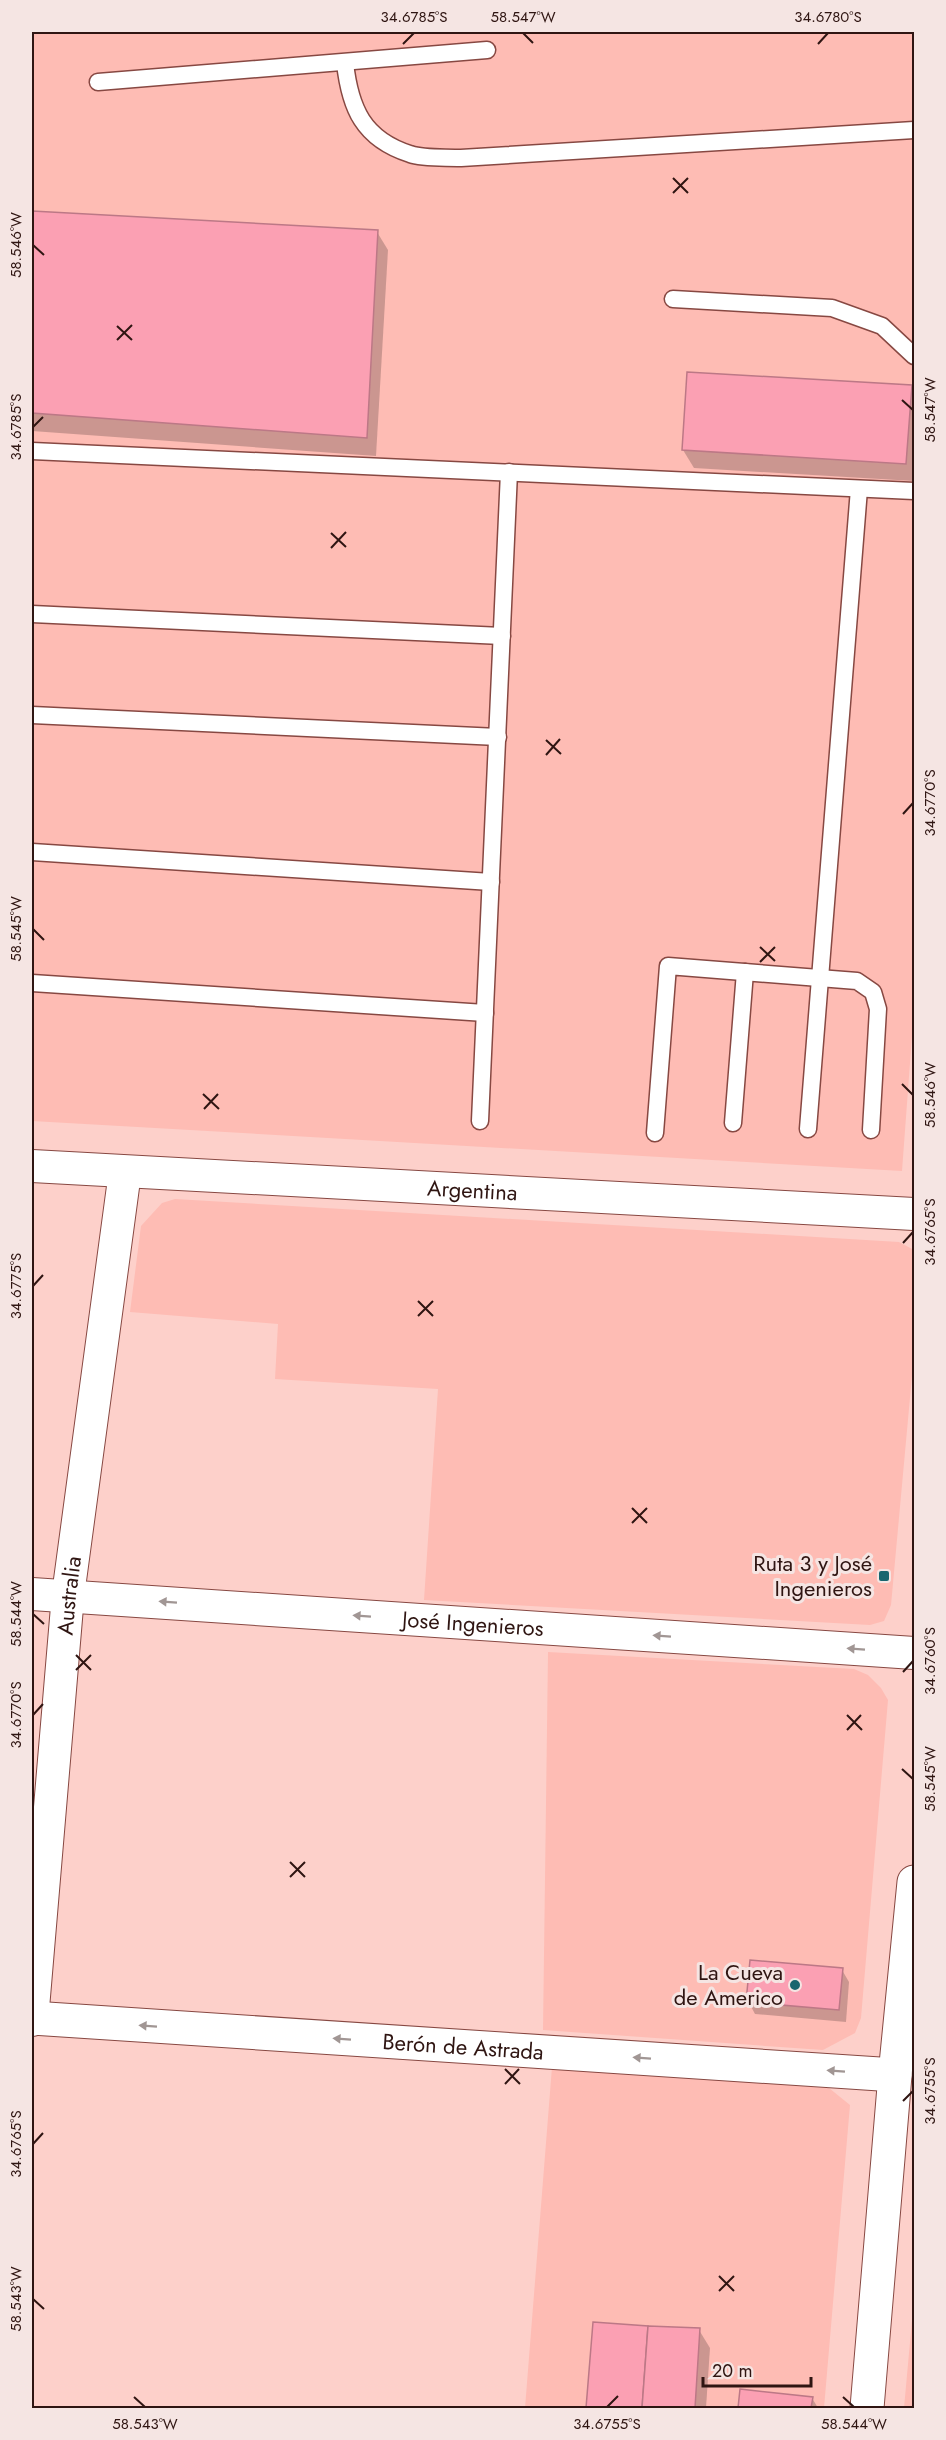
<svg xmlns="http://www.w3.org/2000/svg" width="946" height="2440" font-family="Jost,sans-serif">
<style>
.built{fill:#febcb4}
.shadow{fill:#0003}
.building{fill:#fba0b3;stroke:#bc7886;stroke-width:1.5}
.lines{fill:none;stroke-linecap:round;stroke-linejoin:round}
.lane-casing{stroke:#874842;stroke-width:19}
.street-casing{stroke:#874842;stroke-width:34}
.secondary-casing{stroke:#874842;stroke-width:35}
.highway-casing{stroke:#874842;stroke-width:35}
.lane{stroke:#fff;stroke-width:16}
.street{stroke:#fff;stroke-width:32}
.secondary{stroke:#fff;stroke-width:33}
.highway{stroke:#fff;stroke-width:33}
.oneway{fill:#a19694}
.ticks{fill:none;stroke:#2f1512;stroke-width:2}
.poi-dot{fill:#18656e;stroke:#f5e5e3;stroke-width:2}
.labels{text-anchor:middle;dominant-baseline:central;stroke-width:6;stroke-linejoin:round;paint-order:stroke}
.street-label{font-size:22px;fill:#2f1512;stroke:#f5e5e3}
.poi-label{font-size:22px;fill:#2f1512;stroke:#f5e5e3;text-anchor:end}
.neatline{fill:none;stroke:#2f1512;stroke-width:2}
.ticks-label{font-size:15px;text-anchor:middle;fill:#2f1512}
</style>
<rect width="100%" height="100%" fill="#fdd0ca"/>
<g class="built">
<path d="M32 32H914V1009L902 1171 32 1121Z"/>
<path d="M175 1199 899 1242 914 1250V1354L891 1605 884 1621 870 1625 424 1600 438 1389 275 1379 278 1324 130 1312 141 1226 162 1203Z"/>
<path d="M548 1652 854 1669 868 1675 881 1688 888 1700 861 2018 855 2033 823 2050 543 2030Z"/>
<path d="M552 2067 829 2088 850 2105 824 2408H525Z"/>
<path d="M914 2298V2408H904Z"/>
</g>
<g class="shadow">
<path d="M32 213 377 232 388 250 376 456 32 431Z"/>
<path d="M911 386 914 393V481L694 468 683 450Z"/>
<path d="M842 1970 849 1982 846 2022 755 2014 748 2001Z"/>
<path d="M595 2324 699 2330 710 2348 706 2408H588Z"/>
<path d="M742 2391 812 2398 818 2408H739Z"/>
</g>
<g class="building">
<path d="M32 211 378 230 367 438 32 413Z"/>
<path d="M687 372 912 385 906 464 682 450Z"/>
<path d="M750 1960 843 1968 839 2010 746 2002Z"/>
<path d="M593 2322 648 2326 642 2408H586Z"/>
<path d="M648 2326 700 2328 695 2408H642Z"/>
<path d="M740 2389 813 2397 811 2408H738Z"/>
</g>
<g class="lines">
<g class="lane-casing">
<g id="lane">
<path d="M345 63C350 108 363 139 410 154 424 159 445 157 461 158L914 130"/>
<path d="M98 82 487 50"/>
<path d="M673 299 832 308 882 326 914 356"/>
<path d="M32 451 914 491"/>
<path d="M32 614 502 636"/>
<path d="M32 715 498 737"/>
<path d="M32 852 491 882"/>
<path d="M32 983 485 1013"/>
<path d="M480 1121 509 472"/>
<path d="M733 1123 745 972"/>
<path d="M808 1129 859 489"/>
<path d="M655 1133 668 966 857 981 873 992 878 1009 871 1130"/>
</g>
</g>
<g class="street-casing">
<g id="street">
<path id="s1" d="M32 1166 914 1214"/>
<path id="s2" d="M32 1594 914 1653"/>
<path id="s3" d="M32 2020 68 1595 125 1172"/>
</g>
</g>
<g class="secondary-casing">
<g id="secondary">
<path id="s4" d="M32 2018 895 2075"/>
</g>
</g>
<g class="highway-casing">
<path id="highway" d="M867 2408 895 2075 914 1882"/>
</g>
<use href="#lane" class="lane"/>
<use href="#street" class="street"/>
<use href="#secondary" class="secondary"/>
<use href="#highway" class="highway"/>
</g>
<defs><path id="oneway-solid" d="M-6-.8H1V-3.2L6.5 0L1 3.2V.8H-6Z" transform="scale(1.5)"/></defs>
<g class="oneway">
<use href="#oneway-solid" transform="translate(168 1602) rotate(-176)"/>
<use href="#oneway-solid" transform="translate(362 1616) rotate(-176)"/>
<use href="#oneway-solid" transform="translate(662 1636) rotate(-176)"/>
<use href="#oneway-solid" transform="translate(856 1649) rotate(-176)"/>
<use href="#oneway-solid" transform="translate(148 2026) rotate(-176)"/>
<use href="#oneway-solid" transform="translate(342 2039) rotate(-176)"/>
<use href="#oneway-solid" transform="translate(642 2058) rotate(-176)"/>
<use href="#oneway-solid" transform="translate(836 2071) rotate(-176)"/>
</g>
<path class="ticks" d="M523 33 533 43M403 44 414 33M818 44 828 33M673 178 688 193M673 193 688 178M33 245 44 255M117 326 132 340M117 340 132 325M902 400 913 410M33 427 43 417M331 533 346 547M331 548 346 532M546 740 561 754M546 755 560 739M903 814 913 803M33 929 44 940M760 947 775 961M760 962 775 947M902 1084 913 1095M203 1094 219 1109M204 1109 218 1094M903 1243 913 1232M33 1286 43 1275M418 1301 433 1316M418 1316 433 1301M632 1508 647 1523M632 1523 647 1508M33 1614 44 1624M76 1655 91 1670M76 1670 91 1655M903 1672 913 1661M33 1715 43 1704M847 1715 862 1730M847 1730 861 1715M902 1769 913 1779M290 1862 305 1877M290 1877 305 1862M505 2069 520 2084M505 2084 519 2069M903 2101 913 2091M33 2144 43 2133M719 2276 734 2291M719 2291 734 2276M33 2299 44 2309M134 2397 145 2407M843 2397 854 2407M607 2407 618 2396"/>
<g class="poi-dot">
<rect x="878" y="1570" width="12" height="12" rx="3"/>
<circle cx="795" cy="1985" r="6"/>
</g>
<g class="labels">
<g class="street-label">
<text stroke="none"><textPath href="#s1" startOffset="441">Argentina</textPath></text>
<text stroke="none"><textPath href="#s3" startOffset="426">Australia</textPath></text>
<text stroke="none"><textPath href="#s2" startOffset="442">José Ingenieros</textPath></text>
<text stroke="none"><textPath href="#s4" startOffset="432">Berón de Astrada</textPath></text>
</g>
<g class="poi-label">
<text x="872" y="1563">Ruta 3 y José<tspan x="872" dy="25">Ingenieros</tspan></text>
<text x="783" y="1972">La Cueva<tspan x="783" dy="25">de Americo</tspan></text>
</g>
</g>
<rect width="946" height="2440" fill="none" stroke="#f5e5e3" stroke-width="66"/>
<path d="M703 2377v9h108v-9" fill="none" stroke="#2f1512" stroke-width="3"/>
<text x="712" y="2377" font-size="18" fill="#2f1512" stroke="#f5e5e3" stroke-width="4.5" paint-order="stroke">20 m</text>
<rect x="33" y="33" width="880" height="2374" class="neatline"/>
<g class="ticks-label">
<text x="414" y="22">34.6785°S</text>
<text x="523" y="22">58.547°W</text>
<text x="828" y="22">34.6780°S</text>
<text transform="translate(16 245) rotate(-90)" y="5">58.546°W</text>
<text transform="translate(930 410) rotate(-90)" y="5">58.547°W</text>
<text transform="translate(16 427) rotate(-90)" y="5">34.6785°S</text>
<text transform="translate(930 803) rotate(-90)" y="5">34.6770°S</text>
<text transform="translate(16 929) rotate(-90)" y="5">58.545°W</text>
<text transform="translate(930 1095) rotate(-90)" y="5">58.546°W</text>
<text transform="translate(930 1232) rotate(-90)" y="5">34.6765°S</text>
<text transform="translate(16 1286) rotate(-90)" y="5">34.6775°S</text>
<text transform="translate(16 1614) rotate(-90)" y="5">58.544°W</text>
<text transform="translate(930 1661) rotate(-90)" y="5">34.6760°S</text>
<text transform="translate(16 1715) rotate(-90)" y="5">34.6770°S</text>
<text transform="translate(930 1779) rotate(-90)" y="5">58.545°W</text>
<text transform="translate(930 2091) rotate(-90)" y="5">34.6755°S</text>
<text transform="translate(16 2144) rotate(-90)" y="5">34.6765°S</text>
<text transform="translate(16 2299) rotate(-90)" y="5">58.543°W</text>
<text x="145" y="2429">58.543°W</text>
<text x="607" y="2429">34.6755°S</text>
<text x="854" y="2429">58.544°W</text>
</g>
</svg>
